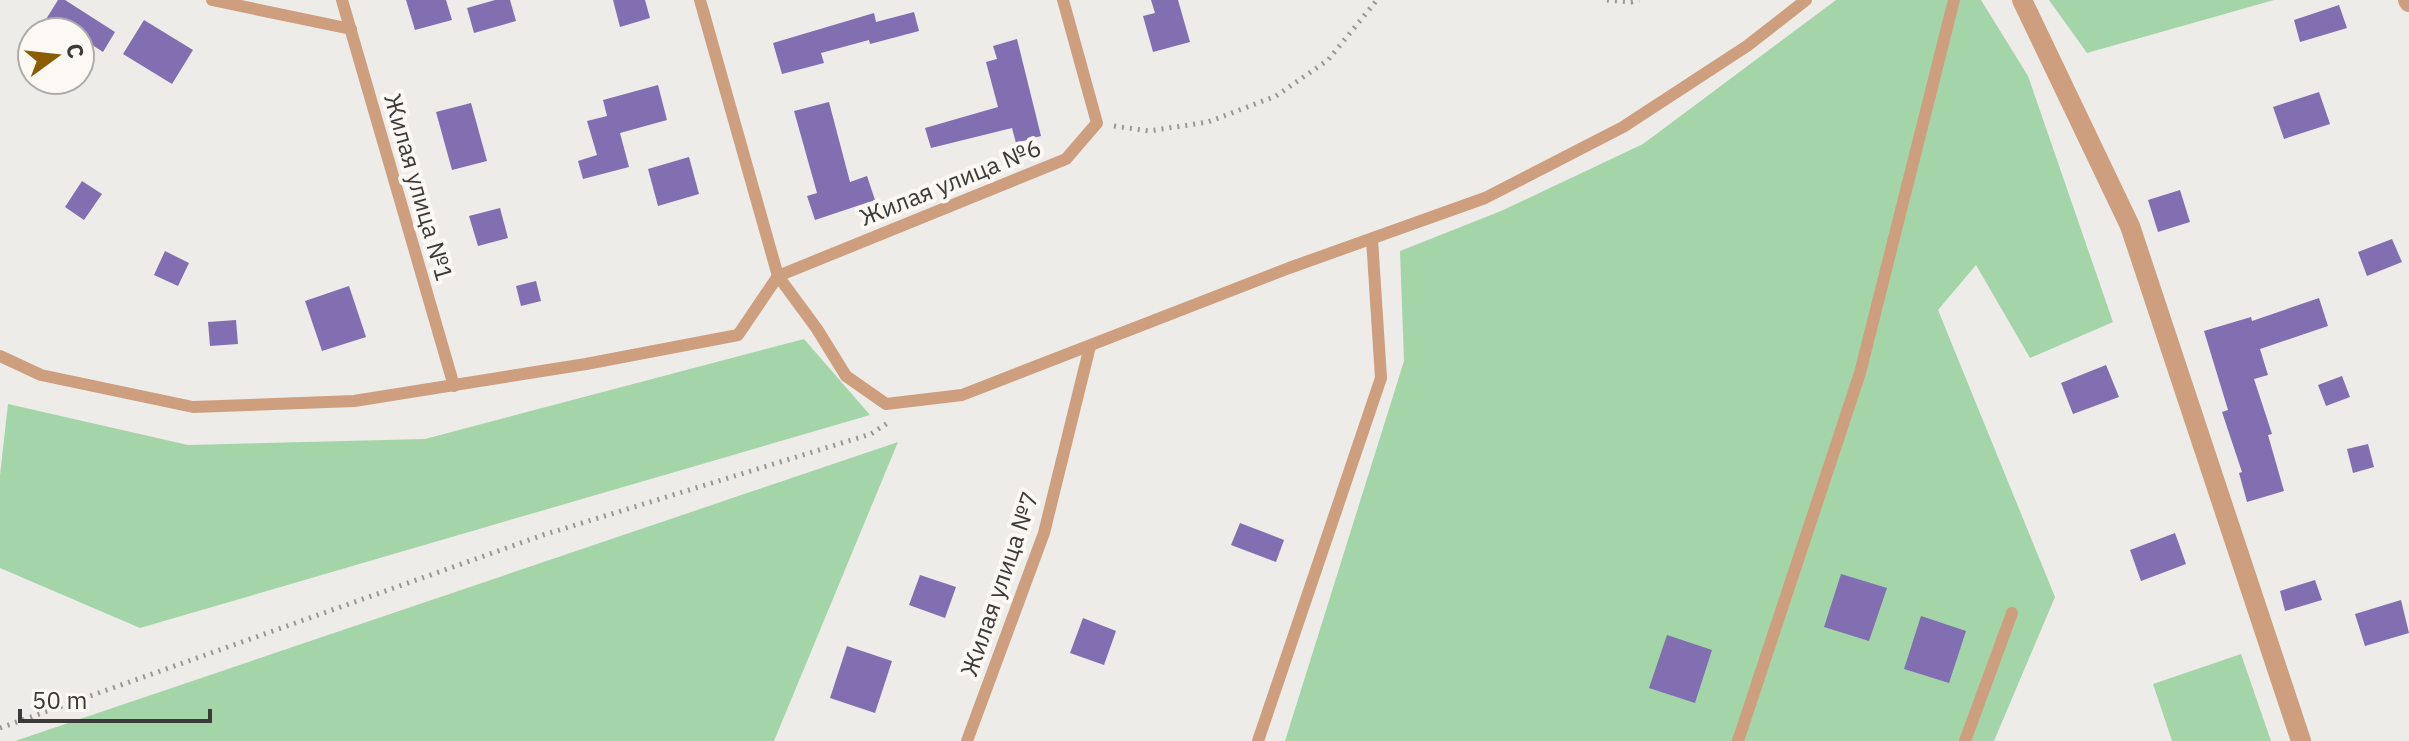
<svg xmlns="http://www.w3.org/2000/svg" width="2409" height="741" font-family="'IBM Plex Sans',sans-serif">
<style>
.green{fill:#a4d5a8}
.building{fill:#816fb1}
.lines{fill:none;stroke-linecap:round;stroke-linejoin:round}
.path{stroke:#9a9896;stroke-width:5;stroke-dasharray:2 6;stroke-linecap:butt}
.lane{stroke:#ce9f7f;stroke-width:12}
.street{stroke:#ce9f7f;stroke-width:20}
.labels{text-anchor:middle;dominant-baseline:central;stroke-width:8;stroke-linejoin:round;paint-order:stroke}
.street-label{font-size:24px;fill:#3c3b3a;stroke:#fcf9f5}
</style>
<rect width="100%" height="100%" fill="#eeece8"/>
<g class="green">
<path d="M1836 0H1981L2028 76 2113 322 2030 358 1976 265 1938 310 2055 597 1994 741H1285L1404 361 1400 251 1501 211 1643 144Z"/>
<path d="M2049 0H2274L2087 53Z"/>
<path d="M804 339 870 415 140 628 0 568V475L8 404 188 445 425 439Z"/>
<path d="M898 442 774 741H15Z"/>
<path d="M2241 654 2271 741H2172L2153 684Z"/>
</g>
<g class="building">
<path d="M58 0H65L115 32 103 52 80 37V32H38Z"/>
<path d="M406 0H446L452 20 415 30Z"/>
<path d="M495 0H510L516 21 474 33 467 8Z"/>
<path d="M613 0H645L650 18 620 27Z"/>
<path d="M1151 0H1178L1190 42 1153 52 1143 16 1155 13Z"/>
<path d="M2339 5 2347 28 2300 42 2294 20Z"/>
<path d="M914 12 919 31 870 44 869 40 821 53 824 63 782 74 773 43 874 13 876 22Z"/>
<path d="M144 20 193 50 172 84 123 54Z"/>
<path d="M1017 39 1041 136 1016 143 1012 128 931 148 925 128 998 107 986 62 997 59 993 46Z"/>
<path d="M658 85 667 120 620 133 629 167 583 179 578 161 597 155 587 121 607 116 603 100Z"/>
<path d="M2319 92 2330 124 2284 139 2273 107Z"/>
<path d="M829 102 850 182 867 176 875 200 815 220 807 196 817 193 794 111Z"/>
<path d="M471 103 487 161 452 170 436 112Z"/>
<path d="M689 157 699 194 658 206 648 169Z"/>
<path d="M82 181 102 194 84 220 65 207Z"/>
<path d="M2180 190 2190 222 2158 232 2148 200Z"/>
<path d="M500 208 508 238 478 246 469 216Z"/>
<path d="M2392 239 2402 262 2367 276 2358 252Z"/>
<path d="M165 251 189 263 178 286 154 275Z"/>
<path d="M536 281 541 301 521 306 516 286Z"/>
<path d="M349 286 366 337 322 351 305 301Z"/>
<path d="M2319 298 2328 326 2260 349 2268 375 2254 379 2272 434 2268 435 2284 491 2247 502 2239 473 2242 472 2222 412 2228 410 2204 331 2251 317 2252 321Z"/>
<path d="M236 320 238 344 210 346 208 322Z"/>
<path d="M2106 365 2119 397 2073 414 2061 383Z"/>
<path d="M2342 376 2350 397 2326 406 2318 385Z"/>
<path d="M2368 444 2374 467 2353 473 2347 449Z"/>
<path d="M1240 523 1284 540 1276 562 1231 545Z"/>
<path d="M2175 533 2186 564 2141 581 2130 550Z"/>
<path d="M1841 574 1887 588 1869 641 1824 627Z"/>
<path d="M920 575 956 587 945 618 909 605Z"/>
<path d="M2315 580 2322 600 2285 611 2280 591Z"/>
<path d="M2401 600 2409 633 2365 646 2355 614Z"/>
<path d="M1921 616 1966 631 1949 683 1904 669Z"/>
<path d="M1083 618 1116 631 1104 665 1070 653Z"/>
<path d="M1667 635 1712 650 1695 703 1649 688Z"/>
<path d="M847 646 892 661 875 713 830 698Z"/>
</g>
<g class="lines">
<g class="path">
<path d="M1607 0 1631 2 1639 0"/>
<path d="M1114 126 1149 131 1208 122 1276 96 1328 60 1377 0"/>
<path d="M0 728 543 535 871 434 889 422"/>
</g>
<g class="lane">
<path d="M212 0 351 29"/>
<path d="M342 0 454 386"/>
<path d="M700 0 778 276 817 329 846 376 886 404 962 395 1289 268 1485 198 1623 127 1747 46 1806 0"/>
<path d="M778 276 1066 159 1097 123 1063 0"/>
<path d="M0 356 41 375 193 407 354 401 586 364 738 335 778 276"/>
<path d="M967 741 1044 533 1090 346"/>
<path d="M1258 741 1381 378 1372 239"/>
<path d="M1738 741 1860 373 1954 0"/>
<path d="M1965 741 2012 613"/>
</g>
<g class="street">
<path d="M2022 0 2130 226 2301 741"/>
<path d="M2408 0 2409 2"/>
</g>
</g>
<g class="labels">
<g class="street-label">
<text transform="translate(950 182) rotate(-22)">Жилая улица №6</text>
<text transform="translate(419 187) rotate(74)">Жилая улица №1</text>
<text transform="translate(999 584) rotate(-71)">Жилая улица №7</text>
</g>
</g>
<g transform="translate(56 56) rotate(75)"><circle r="38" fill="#fcf9f5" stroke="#afadaa" stroke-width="2"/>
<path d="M0-6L14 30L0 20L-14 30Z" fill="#8b5d02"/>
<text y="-12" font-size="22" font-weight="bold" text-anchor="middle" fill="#3c3b3a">С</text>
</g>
<path d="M20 709v12h190v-12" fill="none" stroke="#3c3b3a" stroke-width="4"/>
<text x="32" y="709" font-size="24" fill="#3c3b3a" stroke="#fcf9f5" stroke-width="6" paint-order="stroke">50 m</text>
</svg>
